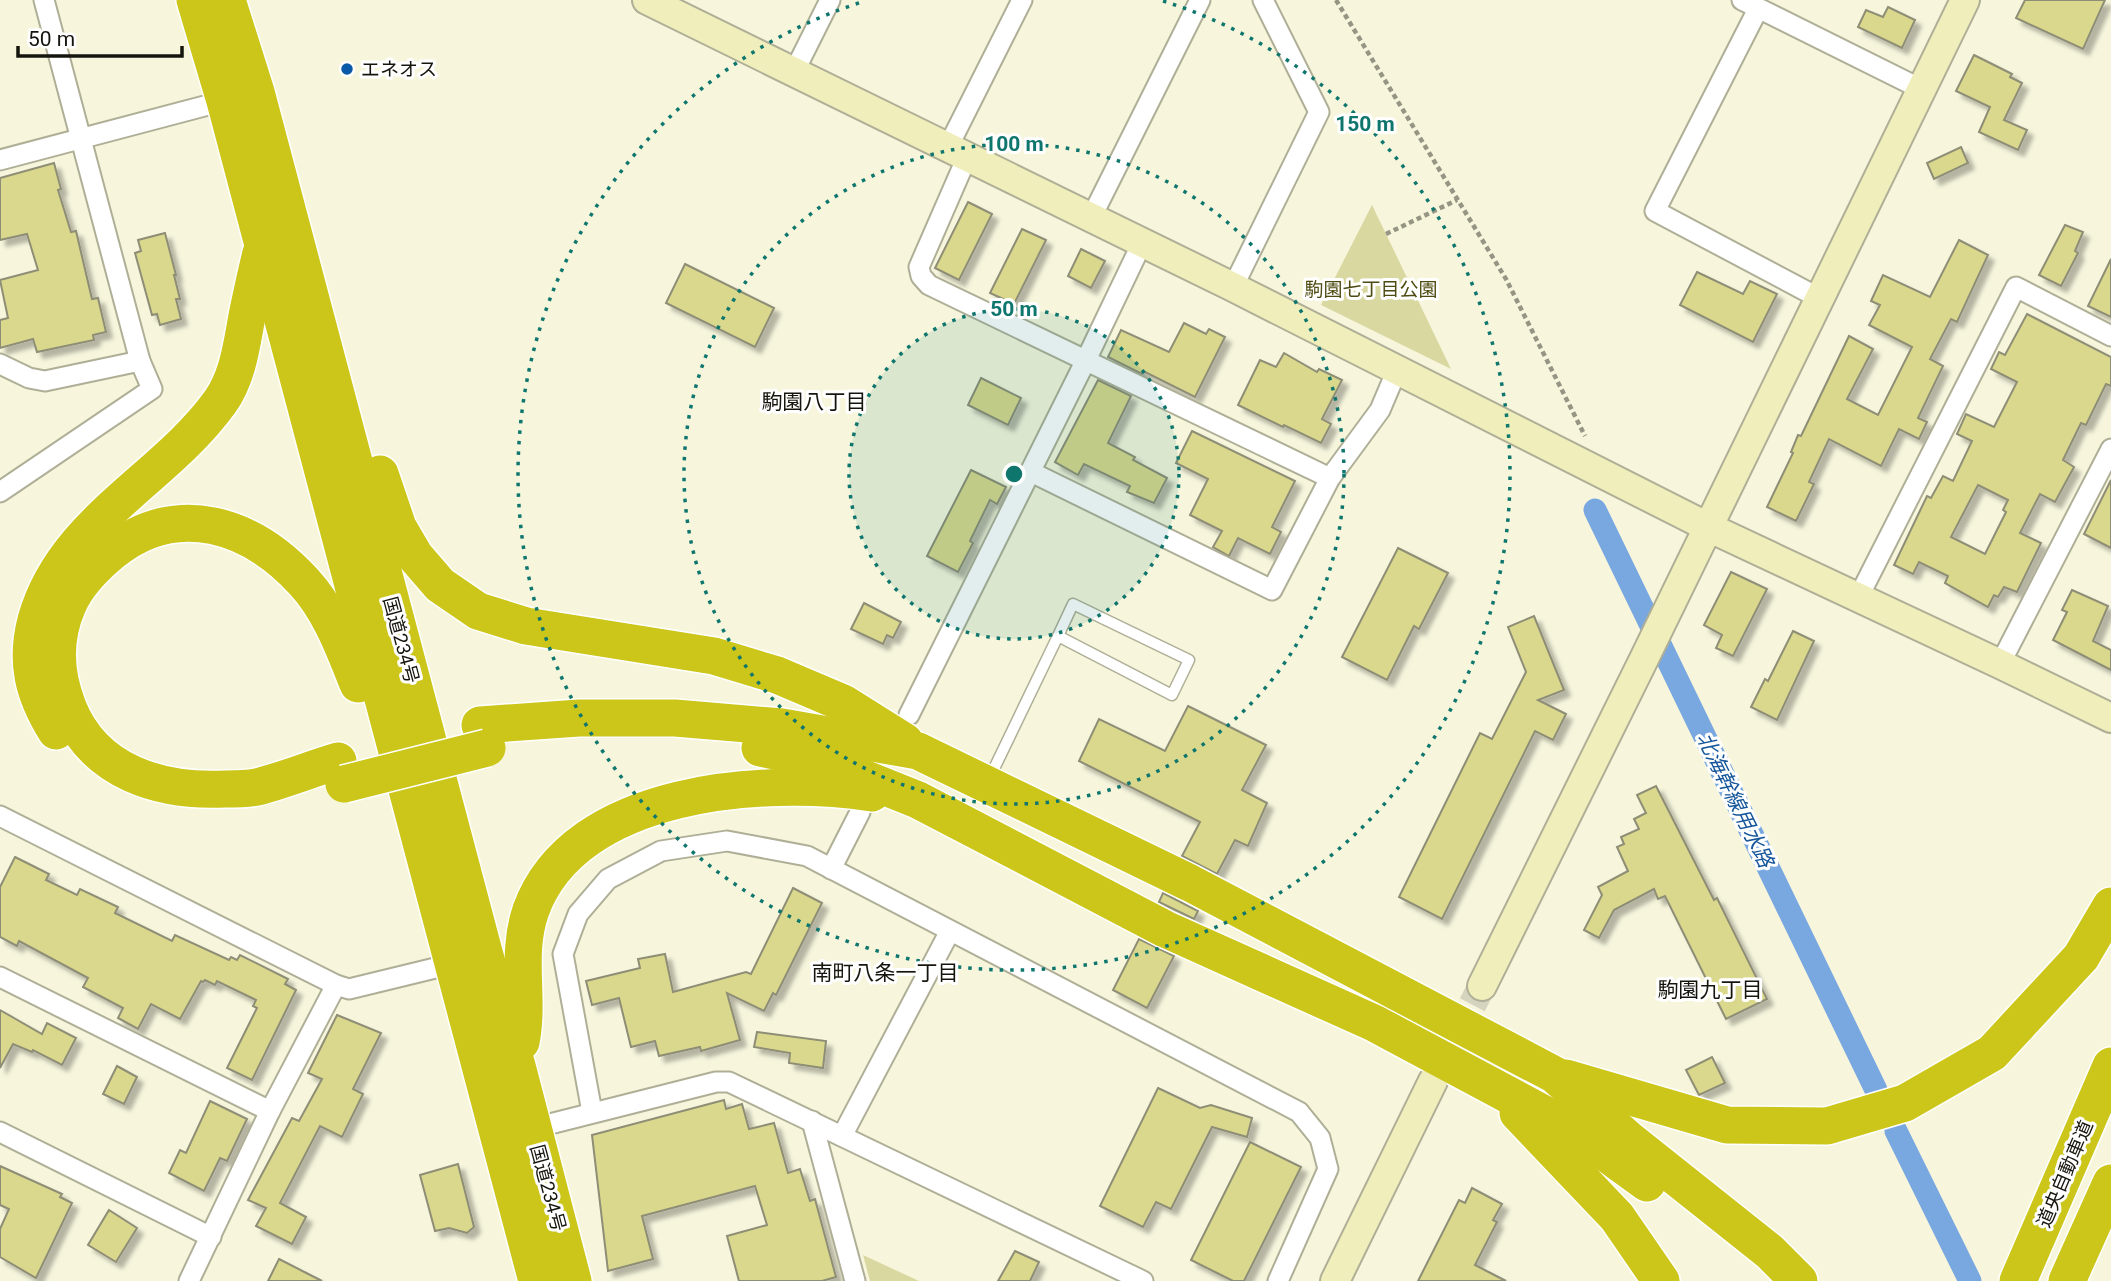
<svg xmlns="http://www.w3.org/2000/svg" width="2111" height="1281" font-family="Roboto,'Noto Sans JP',sans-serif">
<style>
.green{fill:#dad8a1}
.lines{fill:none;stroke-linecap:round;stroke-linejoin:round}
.canal{stroke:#79a7e0;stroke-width:23}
.building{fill:#dad88c;stroke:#8e8d76;stroke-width:2;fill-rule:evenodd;filter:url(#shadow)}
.secondary-tunnel{stroke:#d5d4be;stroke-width:28;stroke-dasharray:28 14;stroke-linecap:butt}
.lane-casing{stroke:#afaf97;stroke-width:13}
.street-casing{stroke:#afaf97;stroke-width:23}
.secondary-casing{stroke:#afaf97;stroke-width:32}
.highway-casing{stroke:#fff;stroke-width:40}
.path{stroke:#969584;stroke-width:4.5;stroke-dasharray:5 3.5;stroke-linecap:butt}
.lane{stroke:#fff;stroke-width:10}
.street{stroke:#fff;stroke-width:19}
.secondary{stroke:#f0eeba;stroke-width:28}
.highway{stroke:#cdc61a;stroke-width:37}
.highway-bridge-casing{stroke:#fff;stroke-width:40;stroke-linecap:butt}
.highway-bridge{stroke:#cdc61a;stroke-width:37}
.ring{fill:none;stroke:#0f766e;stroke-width:3.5;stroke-dasharray:3.5 7}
.poi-dot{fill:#0859a8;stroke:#fff;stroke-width:2.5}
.labels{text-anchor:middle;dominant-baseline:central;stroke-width:6;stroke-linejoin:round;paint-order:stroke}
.poi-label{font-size:19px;fill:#16150d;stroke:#fff;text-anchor:start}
.park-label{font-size:19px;fill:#4e4b11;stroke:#fff}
.street-label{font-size:19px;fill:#16150d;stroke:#fff}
.neighbourhood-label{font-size:21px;fill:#16150d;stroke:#fff}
.water-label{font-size:21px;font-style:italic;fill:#16569a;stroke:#fff}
.centre{fill:#0f766e;stroke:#fff;stroke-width:3.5}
.ring-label{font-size:21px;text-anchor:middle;font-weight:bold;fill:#0f766e;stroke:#fff;stroke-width:6;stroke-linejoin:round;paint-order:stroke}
</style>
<defs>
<filter id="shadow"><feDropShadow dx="6" dy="6" stdDeviation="2" flood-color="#0004"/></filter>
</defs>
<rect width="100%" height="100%" fill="#f7f6dd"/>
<g class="green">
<path d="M1372 205 1451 369 1321 305Z"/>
<path d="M863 1255 919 1281H870Z"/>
</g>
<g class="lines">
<g class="canal">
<path d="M1595 510 1876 1090"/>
<path d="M1896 1131 1970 1281"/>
</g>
</g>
<g class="building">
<path d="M2025 0H2105L2083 49 2016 18Z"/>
<path d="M1888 7 1915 20 1902 48 1858 27 1866 10 1883 17Z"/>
<path d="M1974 55 2012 74 2010 77 2022 83 2004 120 2027 130 2018 150 1979 132 1990 107 1956 91Z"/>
<path d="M1961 147 1968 163 1934 179 1927 163Z"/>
<path d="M54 163 61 189 58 190 71 232 76 231 92 299 98 298 106 332 93 335 94 340 37 352 33 339 0 348V320L8 318 0 280 38 270 27 234 0 240V178Z"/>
<path d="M968 202 992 214 959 280 935 268Z"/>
<path d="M2065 225 2083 232 2075 251 2078 253 2061 286 2039 275Z"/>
<path d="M1022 229 1046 240 1014 304 990 293Z"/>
<path d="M165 233 176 275H174L180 299H176L181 319 160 325 157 314 152 315 135 253 141 251 138 240Z"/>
<path d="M1959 240 1988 255 1957 322 1951 319 1930 359 1943 366 1918 418 1927 422 1919 439 1899 429 1881 466 1829 439 1809 482 1814 484 1796 521 1767 507 1793 453 1791 452 1798 435 1801 436 1849 336 1873 349 1847 399 1878 415 1912 347 1869 325 1880 305 1871 301 1883 275 1930 297Z"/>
<path d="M1081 249 1105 261 1091 288 1068 276Z"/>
<path d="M2111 259V317L2088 306Z"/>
<path d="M685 264 774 308 755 347 666 303Z"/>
<path d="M1697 272 1743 294 1750 281 1777 294 1753 342 1680 305Z"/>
<path d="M2027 314 2111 357V386L2106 384 2086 425 2081 423 2063 460 2074 467 2055 502 2040 494 2020 533 2041 543 2017 592 2004 587 1998 597 1994 595 1988 607 1945 583 1948 576 1919 562 1913 574 1894 565 1927 496 1931 498 1943 476 1953 481 1972 441 1957 434 1966 414 1994 427 2017 382 1991 369 1999 352 2005 355ZM1978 485 2008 500 2003 510 2006 512 1985 554 1951 537Z"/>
<path d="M1184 323 1206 334 1209 329 1225 337 1195 397 1143 371 1142 374 1108 357 1121 330 1169 352Z"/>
<path d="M1284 353 1317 372 1319 369 1342 380 1322 419 1331 424 1321 443 1284 425 1283 427 1238 405 1260 360 1276 367Z"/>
<path d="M981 378 1021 398 1008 425 968 405Z"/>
<path d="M1098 380 1131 396 1108 443 1135 457 1133 460 1167 478 1154 503 1127 492 1130 486 1084 464 1078 475 1055 462Z"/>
<path d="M1192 431 1295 481 1272 527 1281 532 1270 554 1238 538 1229 556 1213 547 1222 531 1190 515 1208 479 1176 463Z"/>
<path d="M971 470 1006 487 997 504 990 500 970 541 973 543 958 572 927 556Z"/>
<path d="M2111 480V548L2084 534Z"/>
<path d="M1398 548 1448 573 1419 629 1414 626 1387 680 1342 657Z"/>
<path d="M1731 572 1767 589 1733 656 1716 648 1722 635 1704 625Z"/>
<path d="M2072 590 2108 606 2093 641 2111 650V670L2053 640 2067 612 2062 610Z"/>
<path d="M864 603 901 622 893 638 887 635 883 644 851 629Z"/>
<path d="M1534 616 1564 690 1538 700 1566 714 1553 740 1535 731 1442 919 1399 897 1480 733 1492 739 1526 672 1508 627Z"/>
<path d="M1793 631 1814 641 1777 720 1751 707 1765 679 1768 681Z"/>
<path d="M1188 706 1266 745 1242 790 1267 803 1248 846 1235 840 1217 874 1182 856 1200 822 1079 761 1099 719 1165 751Z"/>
<path d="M1656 786 1714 900 1717 898 1767 999 1726 1019 1665 896 1658 899 1654 889 1614 910 1599 938 1584 930 1602 895 1598 887 1628 871 1617 847 1624 844 1621 837 1639 829 1634 819 1646 813 1637 795Z"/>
<path d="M15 857 49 874 46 880 77 895 80 889 118 907 115 913 172 941 175 935 229 960 231 957 237 960 240 955 288 979 285 984 296 990 252 1080 227 1068 257 1008 253 1006 256 1000 217 981 215 985 205 980 203 982 201 981 180 1019 151 1004 138 1029 118 1018 123 1008 83 987 88 978 19 941 17 946 0 937V887Z"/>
<path d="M793 888 822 903 776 995 773 993 764 1011 727 993 740 1040 701 1051 700 1047 659 1056 655 1041 631 1047 619 998 592 1005 586 981 640 968 638 959 665 954 673 992 746 972 751 974Z"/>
<path d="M1163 893 1198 911 1194 919 1159 902Z"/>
<path d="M1139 939 1174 956 1147 1008 1113 990Z"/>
<path d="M0 1010 42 1034 47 1023 76 1038 62 1065 33 1050 32 1052 13 1044 0 1068Z"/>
<path d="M337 1015 381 1033 353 1089 363 1094 342 1137 320 1126 280 1203 306 1217 292 1244 256 1226 266 1208 248 1200 292 1118 299 1121 322 1079 308 1073Z"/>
<path d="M757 1032 826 1041 823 1068 789 1063 790 1053 754 1047Z"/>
<path d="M1712 1057 1725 1083 1699 1095 1686 1070Z"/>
<path d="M117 1066 137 1077 124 1104 103 1094Z"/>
<path d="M1158 1088 1200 1108 1211 1105 1252 1118 1247 1137 1212 1127 1171 1209 1156 1202 1143 1227 1100 1206Z"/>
<path d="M724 1100 726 1109 742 1104 749 1129 774 1123 788 1173 800 1169 810 1201 815 1199 836 1277 822 1281H739L727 1236 767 1225 755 1186 642 1216 653 1259 608 1271 592 1135Z"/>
<path d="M210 1101 247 1119 227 1161 220 1158 204 1191 169 1173 180 1150 186 1153Z"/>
<path d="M1250 1142 1301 1167 1244 1281H1233L1191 1260Z"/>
<path d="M458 1164 474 1227 467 1233 449 1228 435 1231 420 1175Z"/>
<path d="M0 1166 62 1194 60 1197 72 1203 36 1278 0 1257V1229L9 1209 0 1205Z"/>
<path d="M1472 1188 1502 1204 1493 1220 1497 1222 1475 1265 1506 1281H1418L1459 1200 1465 1203Z"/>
<path d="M109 1210 137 1228 116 1262 88 1245Z"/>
<path d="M1015 1251 1039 1262 1030 1281H998Z"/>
<path d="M279 1259 322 1281H268Z"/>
</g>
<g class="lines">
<path class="secondary-tunnel" d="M1453 1042 1482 986"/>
<g class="lane-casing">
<path id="lane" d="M990 777 1058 636 1172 695 1189 660 1073 604 1058 636"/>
</g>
<g class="street-casing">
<g id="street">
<path d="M1742 0 1921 89"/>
<path d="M1758 9 1655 211 1819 298"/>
<path d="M794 72 830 0"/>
<path d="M948 147 1022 0"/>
<path d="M967 157 919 267 921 276 929 285 1330 478"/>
<path d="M0 160 231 99"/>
<path d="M1091 218 1200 0"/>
<path d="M1233 287 1319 112 1263 0"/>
<path d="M0 364 29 378 45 381 140 361"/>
<path d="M1031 472 1272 590 1330 478 1380 410 1397 370"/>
<path d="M0 492 152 389 140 361 44 0"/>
<path d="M1858 598 2016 287 2111 336"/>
<path d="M2000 664 2111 449"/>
<path d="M909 715 1086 360 1142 243"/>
<path d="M0 816 336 985"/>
<path d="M831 869 860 812"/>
<path d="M0 977 270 1111"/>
<path d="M592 1112 563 954 578 914 608 879 661 851 727 841 807 856 1299 1112 1320 1138 1328 1169 1278 1281"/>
<path d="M812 1121 855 1281"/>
<path d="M526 1130 716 1082H729L1143 1281"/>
<path d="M0 1132 211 1237"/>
<path d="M842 1136 950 931"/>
<path d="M189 1281 270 1111 336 985 349 989 460 962"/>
</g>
</g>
<g class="secondary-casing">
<g id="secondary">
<path d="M647 0 1233 287 1708 527 2000 664 2111 718"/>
<path d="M1482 986 1643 661 1965 0"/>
<path d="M1335 1281 1433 1081"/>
</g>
</g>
<g class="highway-casing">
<g id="highway">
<path d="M195 0 225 101 537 1281"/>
<path d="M227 0 256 92 485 956 517 1066 573 1281"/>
<path d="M380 474 398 527 415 556 440 585 478 611 526 626 714 656 777 675 843 703 905 742"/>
<path d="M480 725 579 718H675L782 727 918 751 1190 883 1555 1075 1628 1139 1770 1252 1799 1281"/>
<path d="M56 731C33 694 25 662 36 620 63 522 164 480 220 402 239 376 242 341 248 311 252 292 256 273 261 253"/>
<path d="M760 748 821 761 918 800 1165 929 1374 1023 1574 1130 1647 1183"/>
<path d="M338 761C311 769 284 780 257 787 247 789 236 789 225 789 161 792 94 773 68 707 55 674 53 639 68 605 77 584 95 566 112 552 177 499 252 525 304 582 330 610 344 649 358 684"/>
<path d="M521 1042C530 998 515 955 531 910 575 789 765 777 872 793"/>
<path d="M1566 1078 1727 1125 1827 1126 1905 1103 1992 1053 2081 957 2111 906"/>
<path d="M1518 1113 1617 1217 1661 1281"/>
<path d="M2018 1281 2111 1066"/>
<path d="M2067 1281 2111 1183"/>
</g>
</g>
<g class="path">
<path d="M1336 0 1506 279 1585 436"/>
<path d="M1386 234 1457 200"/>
</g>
<use href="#lane" class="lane"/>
<use href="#street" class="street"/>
<use href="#secondary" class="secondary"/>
<use href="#highway" class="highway"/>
<g class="highway-bridge-casing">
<path id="highway-bridge" d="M344 784 487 748"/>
</g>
<use href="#highway-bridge" class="highway-bridge"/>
</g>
<circle cx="1014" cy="474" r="165" fill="#0f766e" fill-opacity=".12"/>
<g class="ring">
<circle cx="1014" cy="474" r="165"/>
<circle cx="1014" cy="474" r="330"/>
<path d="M1163 1A496 496 0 1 1 865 1"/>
</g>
<circle class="poi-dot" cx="347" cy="69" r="7"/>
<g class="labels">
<g class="poi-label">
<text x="361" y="69">エネオス</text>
</g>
<g class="park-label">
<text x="1371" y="289">駒園七丁目公園</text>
</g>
<g class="street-label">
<text transform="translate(401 640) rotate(75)">国道234号</text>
<text transform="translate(2065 1174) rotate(-67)">道央自動車道</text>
<text transform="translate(548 1188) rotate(75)">国道234号</text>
</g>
<g class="neighbourhood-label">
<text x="814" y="402">駒園八丁目</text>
<text x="885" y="973">南町八条一丁目</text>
<text x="1710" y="990">駒園九丁目</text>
</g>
<g class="water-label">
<text transform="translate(1735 800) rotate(64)">北海幹線用水路</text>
</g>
</g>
<circle cx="1014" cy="474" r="10" class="centre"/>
<g class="ring-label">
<text x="1365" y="131">150 m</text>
<text x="1014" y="151">100 m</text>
<text x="1014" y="316">50 m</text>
</g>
<path d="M18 46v10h164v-10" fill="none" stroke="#16150d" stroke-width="3.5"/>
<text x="28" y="46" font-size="21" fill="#16150d" stroke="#ffffff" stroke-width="5" paint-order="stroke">50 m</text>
</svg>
